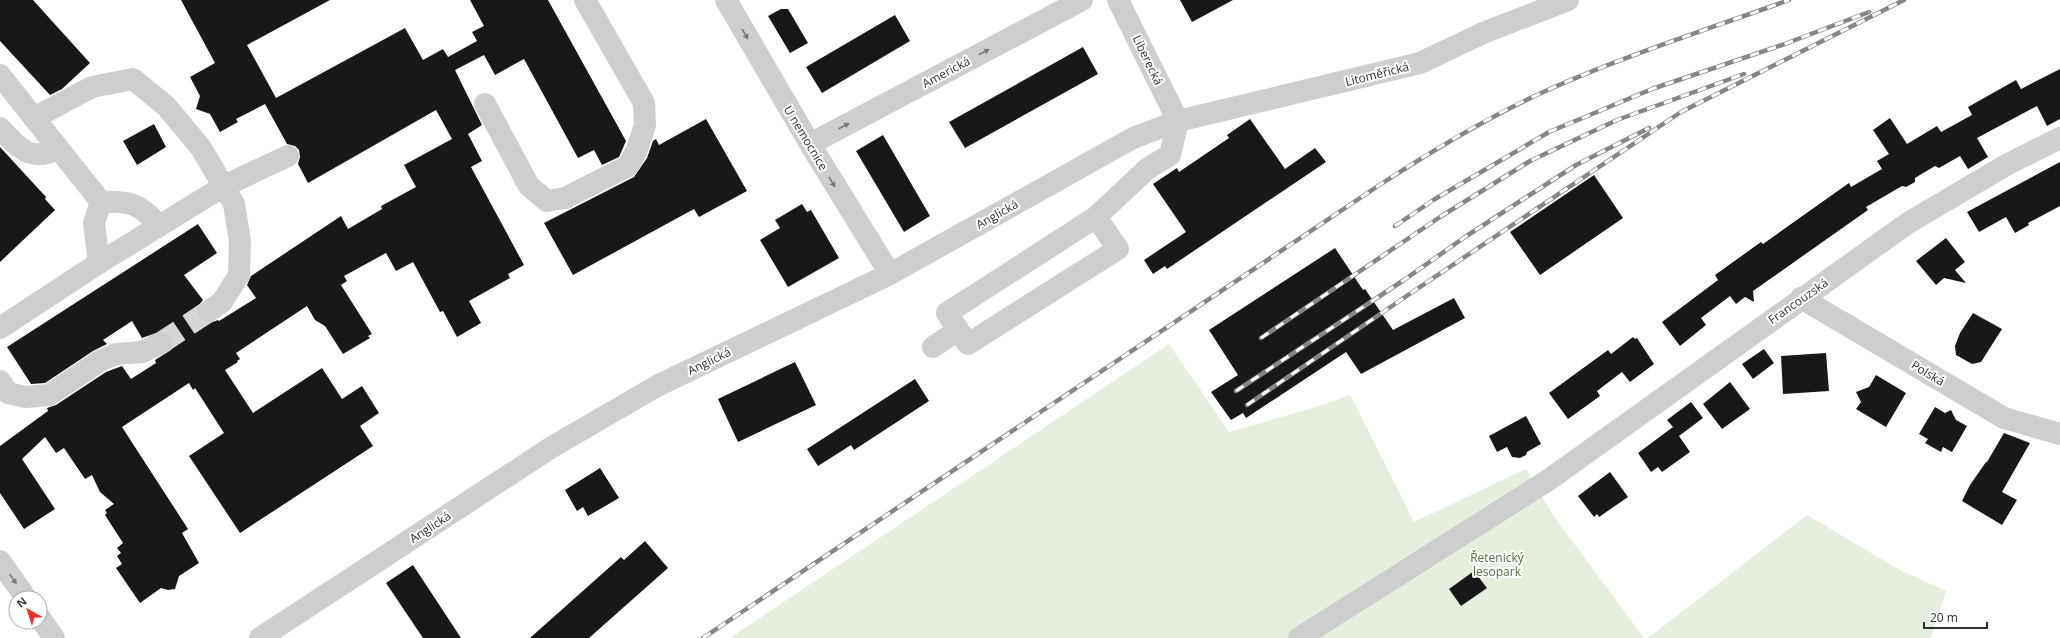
<svg xmlns="http://www.w3.org/2000/svg" width="2060" height="638" font-family="'Open Sans',sans-serif">
<style>
.green{fill:#e6eede}
.building{fill:#181818}
.lines{fill:none;stroke-linecap:round;stroke-linejoin:round}
.minor-tunnel{stroke:#d6d6d6;stroke-width:22;stroke-dasharray:22 11;stroke-linecap:butt}
.minor{stroke:#cecece;stroke-width:22}
.rail-casing{stroke:#868686;stroke-width:4.5}
.rail{stroke:#fff;stroke-width:3;stroke-dasharray:9;stroke-linecap:butt}
.oneway{fill:#787878}
.labels{text-anchor:middle;dominant-baseline:central;stroke-width:4;stroke-linejoin:round;paint-order:stroke}
.street-label{font-size:12px;fill:#313131;stroke:#fff}
.park-label{font-size:12px;fill:#4f703b;stroke:#fff}
</style>
<rect width="100%" height="100%" fill="#fff"/>
<g class="green">
<path d="M1169 344 1229 432 1323 405 1350 395 1414 522 1526 469 1553 515 1644 638H730Z"/>
<path d="M1807 515 1900 570 1946 591 1931 638H1648Z"/>
</g>
<g class="building">
<path d="M0 0H33L90 63 62 89 50 95 0 41Z"/>
<path d="M181 0H330L247 45 276 98 405 28 423 60 443 49 448 57 477 41 472 32 484 26 470 0H548L626 141 619 157 602 165 594 150 578 158 524 59 495 75 484 55 455 70 482 125 468 134 482 161 471 167 524 265 508 274 510 278 469 301 481 323 457 337 443 311 440 312 413 262 396 271 386 253 344 276 347 281 341 285 372 334 368 336 370 338 343 354 325 326 315 320 307 306 236 353 240 359 237 361 238 362 225 370 253 413 322 368 342 399 362 386 379 413 360 426 373 446 240 533 189 456 224 433 195 388 193 390 189 383 122 427 188 529 182 533 199 563 179 576 175 589 168 590 161 588 140 603 116 568 122 564 117 556 121 553 117 548 123 543 105 515 107 513 105 510 114 504 100 492 92 475 85 479 64 448 56 453 45 437 22 459 55 509 24 529 0 493V446L48 411 47 408 56 405 106 372 122 366 131 379 156 363 155 360 171 350 173 344 172 337 168 333 162 331 142 338 132 321 103 340 107 344 93 351 45 383 31 384 7 347 198 224 217 253 184 275 203 300 198 306 197 312 199 318 203 322 210 323 218 320 219 321 256 298 247 285 251 276 341 216 348 229 382 209 381 206 416 187 404 165 452 139 436 110 308 183 298 164 300 157 299 150 295 146 287 144 265 104 236 119 238 122 220 132 210 114 196 109 200 96 190 77 215 63Z"/>
<path d="M1180 0H1233L1192 22Z"/>
<path d="M781 9H788L808 43 790 53 768 16Z"/>
<path d="M895 15 910 41 822 93 806 67Z"/>
<path d="M1083 47 1098 74 965 148 949 122Z"/>
<path d="M2060 69V119L2047 126 2037 106 1977 138 1988 157 1968 169 1960 156 1939 168 1935 166 1915 178V182L1906 187 1902 186 1866 207 1868 210 1753 291 1754 302 1745 297 1736 304 1730 296 1701 318 1706 325 1680 346 1662 322 1718 280 1715 275 1761 242 1763 244 1849 183 1851 187 1882 169 1877 161 1889 154 1873 130 1890 118 1907 144 1937 126 1941 132 1972 115 1968 107 2016 80 2021 89Z"/>
<path d="M706 119 747 191 699 217 694 209 573 275 544 223 634 177 647 158 653 141 656 139 659 145Z"/>
<path d="M1250 119 1285 169 1315 148 1326 162 1167 269 1165 266 1153 274 1144 260 1186 232 1153 184 1177 168 1179 172 1229 138 1227 135Z"/>
<path d="M154 124 166 147 137 165 123 141Z"/>
<path d="M883 135 930 216 904 232 856 151Z"/>
<path d="M0 147 46 197 45 199 55 210 0 262Z"/>
<path d="M2060 162V206L2028 223 2029 225 2015 233 2006 217 1979 232 1967 212Z"/>
<path d="M1594 175 1623 218 1540 275 1510 232Z"/>
<path d="M802 204 807 212 811 210 839 258 788 287 760 240 780 228 775 220Z"/>
<path d="M1946 238 1965 262 1955 270 1966 283 1944 278 1936 285 1916 261Z"/>
<path d="M1335 248 1363 290 1365 289 1393 330 1454 298 1465 318 1361 374 1346 352 1246 418 1243 413 1231 420 1211 392 1238 375 1209 330Z"/>
<path d="M1973 313 2002 329 1981 362 1972 364 1956 355 1955 346 1960 333Z"/>
<path d="M1633 337 1635 339 1637 338 1654 364 1630 382 1622 372 1597 391 1600 396 1568 419 1549 393 1608 350 1611 354Z"/>
<path d="M1764 349 1774 363 1753 379 1742 364Z"/>
<path d="M1826 353 1829 391 1783 394 1781 356Z"/>
<path d="M795 362 816 405 738 442 718 399Z"/>
<path d="M1876 375 1906 393 1886 427 1856 409 1861 402 1856 392 1869 387Z"/>
<path d="M915 379 929 401 854 450 851 445 818 466 807 449Z"/>
<path d="M1730 382 1750 409 1722 429 1703 404Z"/>
<path d="M1691 402 1703 418 1679 436 1690 452 1662 472 1658 467 1651 472 1638 453 1673 427 1667 420Z"/>
<path d="M1935 407 1945 413 1951 410 1956 420 1967 426 1952 452 1943 447 1941 452 1925 443 1928 439 1919 434Z"/>
<path d="M1526 416 1541 444 1527 452 1526 455 1520 458 1512 457 1507 447 1497 452 1489 436Z"/>
<path d="M2004 433 2030 443 2002 492 2017 500 2002 525 1962 501 1970 485 1986 462H1987Z"/>
<path d="M600 468 619 498 588 516 583 507 577 511 565 490Z"/>
<path d="M1610 472 1628 497 1599 517 1597 514 1594 517 1578 496Z"/>
<path d="M645 541 668 568 589 638H530L621 557 624 560Z"/>
<path d="M413 565 461 638H423L386 583Z"/>
<path d="M1474 571 1487 588 1461 606 1449 589Z"/>
</g>
<g class="lines">
<path class="minor-tunnel" d="M161 343 209 311"/>
<g class="minor">
<path d="M726 0 810 144 890 274"/>
<path d="M1118 0 1178 121"/>
<path d="M0 75 101 202 94 223 99 263 0 328"/>
<path d="M485 104 529 186 547 201 565 198 628 166 636 152 645 125 644 103 585 0"/>
<path d="M34 118 92 87 133 79 166 106 201 148 234 204 240 241 239 275 222 302 209 311"/>
<path d="M0 128C18 147 31 164 58 148"/>
<path d="M810 144 1082 0"/>
<path d="M101 202C130 201 140 203 159 226"/>
<path d="M99 263 224 186 288 156"/>
<path d="M1801 298 2004 418 2060 434"/>
<path d="M958 330 968 344 1118 249 1096 217"/>
<path d="M933 347 958 330 947 313 1096 217 1147 169 1170 155 1178 121"/>
<path d="M0 381 8 393 26 397 49 395 100 361 116 354 142 352 161 343"/>
<path d="M0 561 26 598"/>
<path d="M40 618 54 638"/>
<path d="M260 638 552 447 657 386 890 274 1133 138 1178 121 1420 63 1483 33 1568 0"/>
<path d="M1299 638 1547 481 1908 223 2008 164 2060 138"/>
</g>
<g class="rail-casing">
<g id="rail">
<path d="M1395 226 1435 199 1549 132 1652 89 1782 45 1869 12"/>
<path d="M1261 338 1440 217 1530 161 1617 120 1744 74"/>
<path d="M1236 391 1404 280 1465 237 1525 198 1576 165 1649 128"/>
<path d="M1247 405 1411 293 1681 112 1904 0"/>
<path d="M703 638 1378 186C1433 150 1489 116 1550 89 1627 55 1709 29 1789 0"/>
</g>
</g>
<use href="#rail" class="rail"/>
</g>
<defs><path id="oneway-solid" d="M-6-.8H1V-3.2L6.5 0L1 3.2V.8H-6Z"/></defs>
<g class="oneway">
<use href="#oneway-solid" transform="translate(745 34) rotate(60)"/>
<use href="#oneway-solid" transform="translate(984 52) rotate(-28)"/>
<use href="#oneway-solid" transform="translate(844 126) rotate(-28)"/>
<use href="#oneway-solid" transform="translate(832 182) rotate(59)"/>
<use href="#oneway-solid" transform="translate(13 579) rotate(55)"/>
</g>
<g class="labels">
<g class="street-label">
<text transform="translate(1148 60) rotate(64)">Liberecká</text>
<text transform="translate(946 72) rotate(-28)">Americká</text>
<text transform="translate(1377 74) rotate(-14)">Litoměřická</text>
<text transform="translate(806 138) rotate(59)">U nemocnice</text>
<text transform="translate(997 214) rotate(-29)">Anglická</text>
<text transform="translate(1798 301) rotate(-35)">Francouzská</text>
<text transform="translate(709 361) rotate(-26)">Anglická</text>
<text transform="translate(1928 373) rotate(31)">Polská</text>
<text transform="translate(430 527) rotate(-33)">Anglická</text>
</g>
<g class="park-label">
<text x="1497" y="557">Řetenický<tspan x="1497" dy="14">lesopark</tspan></text>
</g>
</g>
<g transform="translate(28 610) rotate(321)"><circle r="19" fill="#ffffff" stroke="#adadad"/>
<path d="M0-3L7 15L0 10L-7 15Z" fill="#ef2d2c"/>
<text y="-6" font-size="11" font-weight="bold" text-anchor="middle" fill="#313131">N</text>
</g>
<path d="M1924 622v6h63v-6" fill="none" stroke="#313131" stroke-width="2"/>
<text x="1930" y="622" font-size="12" fill="#313131" stroke="#ffffff" stroke-width="3" paint-order="stroke">20 m</text>
</svg>
